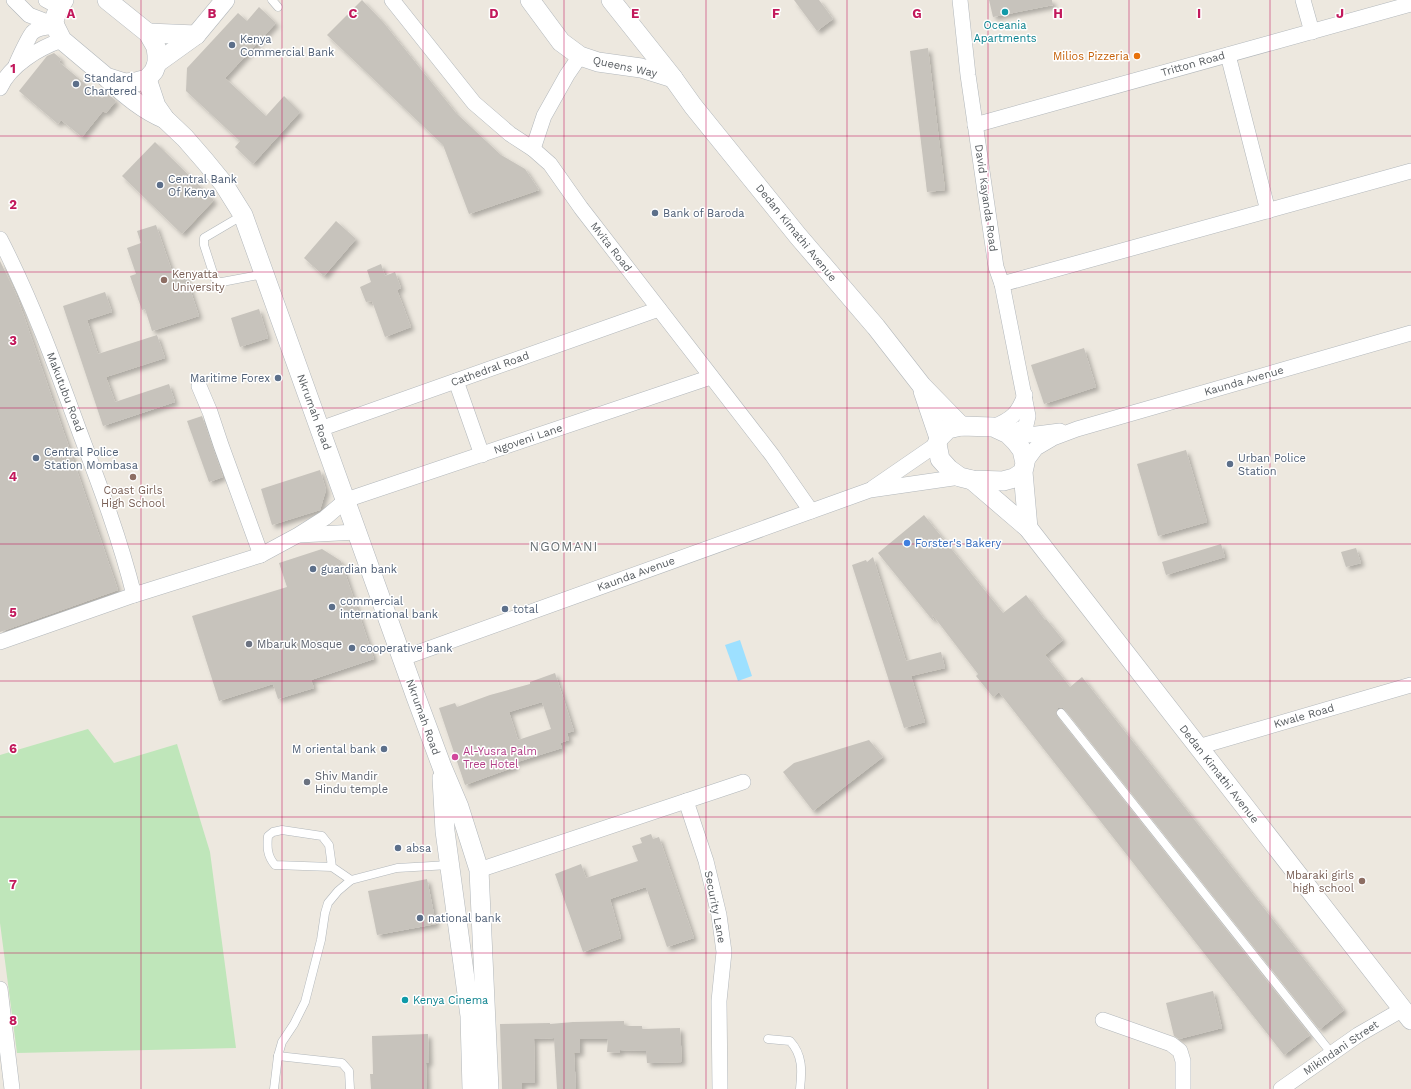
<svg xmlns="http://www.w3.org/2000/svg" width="1411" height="1089" font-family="'Work Sans',sans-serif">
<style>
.green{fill:#bfe6ba}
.water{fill:#9de0ff}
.building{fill:#c7c3bc;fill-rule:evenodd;filter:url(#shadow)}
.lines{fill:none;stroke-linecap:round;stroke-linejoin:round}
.service-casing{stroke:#b2b7bb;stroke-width:9}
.minor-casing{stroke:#b2b7bb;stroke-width:16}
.tertiary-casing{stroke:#b2b7bb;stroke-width:20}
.service{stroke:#fff;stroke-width:8}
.minor{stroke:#fff;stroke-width:15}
.tertiary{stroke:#fff;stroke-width:19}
.grid{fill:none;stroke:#c2185b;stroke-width:1;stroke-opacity:0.55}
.culture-dot{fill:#0f9aa8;stroke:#fff;stroke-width:1.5}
.service-dot{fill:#5c6f8a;stroke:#fff;stroke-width:1.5}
.food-dot{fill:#e8710a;stroke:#fff;stroke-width:1.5}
.education-dot{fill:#8d6e63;stroke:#fff;stroke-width:1.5}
.shop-dot{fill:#3f7fe0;stroke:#fff;stroke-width:1.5}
.worship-dot{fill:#6b7280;stroke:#fff;stroke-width:1.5}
.hotel-dot{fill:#d1479c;stroke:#fff;stroke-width:1.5}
.labels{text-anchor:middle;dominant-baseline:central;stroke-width:3;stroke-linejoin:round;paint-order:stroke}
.culture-label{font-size:11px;fill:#0d838f;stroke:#fff}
.service-label{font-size:11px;fill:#4e5e75;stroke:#fff;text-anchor:start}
.food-label{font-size:11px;fill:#c56008;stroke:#fff;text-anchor:end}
.street-label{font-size:11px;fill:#585d61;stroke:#fff}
.education-label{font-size:11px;fill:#785e54;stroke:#fff;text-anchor:start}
.shop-label{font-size:11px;fill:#366cbe;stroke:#fff;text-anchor:start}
.worship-label{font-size:11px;fill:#5b616d;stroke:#fff;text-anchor:start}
.hotel-label{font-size:11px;fill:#b23c85;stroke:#fff;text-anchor:start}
.quarter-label{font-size:13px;letter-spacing:1px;fill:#697074;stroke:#fff}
.grid-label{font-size:13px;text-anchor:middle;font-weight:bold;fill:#c2185b;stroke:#fff;stroke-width:3;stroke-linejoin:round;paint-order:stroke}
</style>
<defs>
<filter id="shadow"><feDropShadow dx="3.5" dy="3.5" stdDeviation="2" flood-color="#0004"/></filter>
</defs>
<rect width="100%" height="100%" fill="#ede8df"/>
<path class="green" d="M88 729 114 763 177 744 210 852 236 1048 17 1053 0 923V755Z"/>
<path class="water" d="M740 640 752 676 738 681 725 645Z"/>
<g class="building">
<path d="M362 0 383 22 456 113 501 155 525 169 539 190 469 214 443 145 327 35Z"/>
<path d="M794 0H819L833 19 817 31Z"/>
<path d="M989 0H1052L1053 5 993 17Z"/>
<path d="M259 7 276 23 225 78 266 116 284 96 300 112 253 164 235 147 240 141 186 91 187 68 238 13 247 21Z"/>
<path d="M928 48 945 190 927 192 910 51Z"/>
<path d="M54 53 61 59 59 62 102 98 107 93 116 101 106 113 103 111 82 137 61 120 58 124 19 91 47 56Z"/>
<path d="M155 142 214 200 182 234 122 176Z"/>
<path d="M336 221 356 239 324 276 304 258Z"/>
<path d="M156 225 173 274 184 271 199 316 152 331 145 309 142 310 130 276 136 274 127 248 141 243 137 231Z"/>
<path d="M0 261 16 294 27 325 118 590 0 632Z"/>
<path d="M381 264 385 276 395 272 401 288 397 290 411 327 385 337 372 301 366 302 360 287 371 282 367 270Z"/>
<path d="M105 292 112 312 87 320 98 354 157 335 165 358 106 377 115 402 169 384 175 402 103 426 63 306Z"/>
<path d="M259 309 268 338 240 347 231 318Z"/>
<path d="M1084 348 1096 387 1044 404 1031 365Z"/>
<path d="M202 416 223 477 209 482 187 421Z"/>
<path d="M1186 450 1207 522 1158 536 1137 464Z"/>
<path d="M320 470 326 490 320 510 272 525 261 489Z"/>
<path d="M924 515 1003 613 1026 595 1045 620 1046 619 1063 640 1045 655 1070 687 1082 677 1344 1010 1320 1029 1318 1028 1065 710 1063 708H1058L1056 711 1057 716 1310 1035 1284 1055 999 692 993 697 976 676 978 674 932 614 934 622 878 553Z"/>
<path d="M1221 544 1225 557 1166 575 1162 562Z"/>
<path d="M1356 548 1361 563 1346 567 1341 552Z"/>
<path d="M322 549 341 561 374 659 311 680 314 688 278 699 273 684 219 701 192 616 287 587 279 563Z"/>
<path d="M873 557 906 661 941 652 945 668 911 676 925 722 904 728 852 565 866 560 867 562Z"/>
<path d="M555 673 574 731 567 733 569 740 560 743 562 748 514 763 515 767 465 785 439 708 455 703 457 707 490 695 530 684V682ZM542 702 551 729 518 740 509 712Z"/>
<path d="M869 740 883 757 813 811 783 772 794 763Z"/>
<path d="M651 834 653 839 659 837 694 938 667 947 646 887 610 899 621 938 583 952 555 874 581 864 586 878 638 861 632 846 642 843 640 838Z"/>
<path d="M427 879 436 924 377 935 368 891Z"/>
<path d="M1213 991 1222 1028 1179 1039 1174 1036 1166 1003Z"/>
<path d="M624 1021V1026H642V1029L680 1028 682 1062 647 1063 646 1051 620 1050V1053L607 1052 608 1039H580V1053H574L576 1089H557L554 1038 534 1039 535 1083H522V1089H502L500 1024 550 1023V1024L573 1022Z"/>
<path d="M428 1034 429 1063H426L427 1089H371L370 1074H373L372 1036Z"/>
</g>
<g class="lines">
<g class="service-casing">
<g id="service">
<path d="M272 0 278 7"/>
<path d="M243 215 204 238V245L215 279 219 282H222L264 274"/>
<path d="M1061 713 1332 1054"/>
<path d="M332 867 329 845 322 836 282 830 273 832 268 836C267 847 267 856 275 865L332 867 351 880"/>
<path d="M768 1039 790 1041C803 1055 802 1071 800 1089"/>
<path d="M278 1056 342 1063 349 1071 350 1089"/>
<path d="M274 1089 278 1056 282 1042 294 1024 305 1002 321 940 325 913 328 903 338 891 351 880 397 868 449 865"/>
</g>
</g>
<g class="minor-casing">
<g id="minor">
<path d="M14 0 29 15 55 25"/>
<path d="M46 0 59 7"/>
<path d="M392 0 474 103 510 134 533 149 550 164 581 208 772 455 811 511"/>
<path d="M960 0 968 75 996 267 1002 284 1028 416 1026 425 1025 427 1008 434"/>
<path d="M1303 0 1312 32"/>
<path d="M1228 55 1268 211"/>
<path d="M16 65C18 60 30 34 33 32 39 27 48 27 55 26"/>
<path d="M0 88C10 65 39 48 62 40"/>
<path d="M975 125 1411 4"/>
<path d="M533 149 544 116 567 75 580 56"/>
<path d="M0 239C32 301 56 367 80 433 100 486 120 539 134 595"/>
<path d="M1002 284 1411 171"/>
<path d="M456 381 482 455"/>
<path d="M199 386 210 412 221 445 261 555"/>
<path d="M993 427C1012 419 1018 414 1025 395"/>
<path d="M320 429 659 309"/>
<path d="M1013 437 1060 431"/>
<path d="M1025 463 1036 448 1053 438 1077 429 1411 333"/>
<path d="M873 488 937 444"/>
<path d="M299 535 357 532"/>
<path d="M0 642 134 595 261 555 298 535 325 518 346 500 711 377"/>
<path d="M403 658 870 490 960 477"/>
<path d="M1198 747 1411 685"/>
<path d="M686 801 706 861 719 915 724 952 719 1001 720 1089"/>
<path d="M479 870 743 782"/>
<path d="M0 989 12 1089"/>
<path d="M1103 1020 1171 1044 1180 1051 1183 1061V1089"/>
<path d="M1281 1089 1358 1035 1403 1009"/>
</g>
</g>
<g class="tertiary-casing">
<g id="tertiary">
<path d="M64 0 59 7 54 20 55 26 62 40 106 77 125 83 136 82 147 79 154 71 157 63V55L156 47 148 33 107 0"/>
<path d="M530 0 561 42 580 56 598 62 641 68 673 78"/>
<path d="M611 0 673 78 693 106 798 236 876 327 922 386 961 426"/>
<path d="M148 33 196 35"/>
<path d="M157 63 196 35 225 0"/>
<path d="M108 79C125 94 143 110 165 119"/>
<path d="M147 79 156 106 165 119 185 138 205 161 223 183 243 215 416 697 442 767 459 807 479 870 489 1089"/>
<path d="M923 391 939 438"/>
<path d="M1023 472 1014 478 1003 481 972 480 960 477 949 469 940 459 937 444 939 438 948 429 961 426 993 427 1008 434 1016 442 1022 450 1025 463 1023 472 1028 528"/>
<path d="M972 480 1028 528 1411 1020"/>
<path d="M442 778 445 831 470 1016 472 1089"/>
</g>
</g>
<use href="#service" class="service"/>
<use href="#minor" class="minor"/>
<use href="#tertiary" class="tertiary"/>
</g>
<path class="grid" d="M141 0V1089M282 0V1089M423 0V1089M564 0V1089M706 0V1089M847 0V1089M988 0V1089M1129 0V1089M1270 0V1089M0 136H1411M0 272H1411M0 408H1411M0 544H1411M0 681H1411M0 817H1411M0 953H1411"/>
<g class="culture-dot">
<circle cx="1005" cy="12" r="4"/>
<circle cx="405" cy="1000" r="4"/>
</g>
<g class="service-dot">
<circle cx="232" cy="45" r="4"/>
<circle cx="76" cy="84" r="4"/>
<circle cx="160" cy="185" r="4"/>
<circle cx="655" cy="213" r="4"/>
<circle cx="278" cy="378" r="4"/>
<circle cx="36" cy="458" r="4"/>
<circle cx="1230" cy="464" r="4"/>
<circle cx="313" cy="569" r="4"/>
<circle cx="332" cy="607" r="4"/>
<circle cx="505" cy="609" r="4"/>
<circle cx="352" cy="648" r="4"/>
<circle cx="384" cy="749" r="4"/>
<circle cx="398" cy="848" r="4"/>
<circle cx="420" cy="918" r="4"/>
</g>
<circle class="food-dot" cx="1137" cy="56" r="4"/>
<g class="education-dot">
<circle cx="164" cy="280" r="4"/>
<circle cx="133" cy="477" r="4"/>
<circle cx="1362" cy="881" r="4"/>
</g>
<circle class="shop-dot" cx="907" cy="543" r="4"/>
<g class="worship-dot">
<circle cx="249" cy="644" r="4"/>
<circle cx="307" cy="782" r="4"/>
</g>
<circle class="hotel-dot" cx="455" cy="757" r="4"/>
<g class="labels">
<g class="culture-label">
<text x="1005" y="25">Oceania<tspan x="1005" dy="13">Apartments</tspan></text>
<text x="413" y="1000" text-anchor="start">Kenya Cinema</text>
</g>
<g class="service-label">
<text x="240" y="39">Kenya<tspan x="240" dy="13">Commercial Bank</tspan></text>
<text x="84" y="78">Standard<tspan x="84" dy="13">Chartered</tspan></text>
<text x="168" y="179">Central Bank<tspan x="168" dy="13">Of Kenya</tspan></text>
<text x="663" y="213">Bank of Baroda</text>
<text x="270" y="378" text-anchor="end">Maritime Forex</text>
<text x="44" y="452">Central Police<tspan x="44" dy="13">Station Mombasa</tspan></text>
<text x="1238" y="458">Urban Police<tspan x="1238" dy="13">Station</tspan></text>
<text x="321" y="569">guardian bank</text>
<text x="340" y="601">commercial<tspan x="340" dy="13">international bank</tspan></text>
<text x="513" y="609">total</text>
<text x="360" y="648">cooperative bank</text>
<text x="376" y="749" text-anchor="end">M oriental bank</text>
<text x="406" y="848">absa</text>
<text x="428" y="918">national bank</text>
</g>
<g class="food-label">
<text x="1129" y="56">Milios Pizzeria</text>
</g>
<g class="street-label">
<text transform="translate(1193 64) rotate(-16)">Tritton Road</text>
<text transform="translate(625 67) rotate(12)">Queens Way</text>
<text transform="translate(986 198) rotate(82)">David Kayanda Road</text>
<text transform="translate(796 233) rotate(51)">Dedan Kimathi Avenue</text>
<text transform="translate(611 247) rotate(52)">Mvita Road</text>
<text transform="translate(490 369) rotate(-20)">Cathedral Road</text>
<text transform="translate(1244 381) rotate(-16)">Kaunda Avenue</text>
<text transform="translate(65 392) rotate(69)">Makutubu Road</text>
<text transform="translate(314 412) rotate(70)">Nkrumah Road</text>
<text transform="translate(528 439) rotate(-19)">Ngoveni Lane</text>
<text transform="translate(636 574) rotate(-20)">Kaunda Avenue</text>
<text transform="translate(1304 716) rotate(-16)">Kwale Road</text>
<text transform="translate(423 717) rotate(70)">Nkrumah Road</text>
<text transform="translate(1219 774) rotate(52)">Dedan Kimathi Avenue</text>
<text transform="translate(715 907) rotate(79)">Security Lane</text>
<text transform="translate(1341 1048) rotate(-34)">Mikindani Street</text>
</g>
<g class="education-label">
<text x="172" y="274">Kenyatta<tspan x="172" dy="13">University</tspan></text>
<text x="133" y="490" text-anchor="middle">Coast Girls<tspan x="133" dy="13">High School</tspan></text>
<text x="1354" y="875" text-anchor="end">Mbaraki girls<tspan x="1354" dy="13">high school</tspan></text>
</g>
<g class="shop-label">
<text x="915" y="543">Forster's Bakery</text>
</g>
<g class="worship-label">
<text x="257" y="644">Mbaruk Mosque</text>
<text x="315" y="776">Shiv Mandir<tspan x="315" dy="13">Hindu temple</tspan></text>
</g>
<g class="hotel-label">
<text x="463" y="751">Al-Yusra Palm<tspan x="463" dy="13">Tree Hotel</tspan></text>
</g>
<g class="quarter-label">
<text x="564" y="546">NGOMANI</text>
</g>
</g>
<g class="grid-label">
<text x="71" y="18">A</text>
<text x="212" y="18">B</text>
<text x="353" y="18">C</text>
<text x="494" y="18">D</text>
<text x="635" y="18">E</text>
<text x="776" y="18">F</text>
<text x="917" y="18">G</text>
<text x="1058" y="18">H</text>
<text x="1199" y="18">I</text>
<text x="1340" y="18">J</text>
<text x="13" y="73">1</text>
<text x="13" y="209">2</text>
<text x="13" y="345">3</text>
<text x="13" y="481">4</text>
<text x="13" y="617">5</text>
<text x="13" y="753">6</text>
<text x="13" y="889">7</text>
<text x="13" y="1025">8</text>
</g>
</svg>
